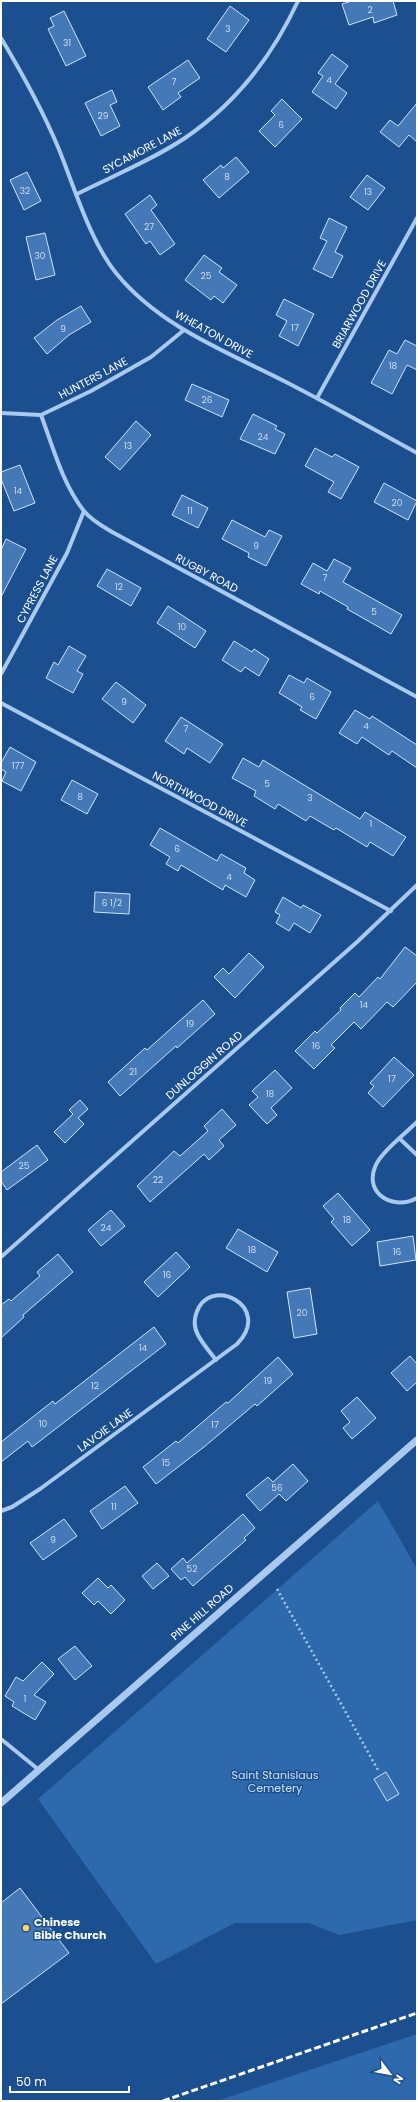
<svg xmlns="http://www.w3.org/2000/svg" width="418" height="2102" font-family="Poppins,sans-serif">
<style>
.green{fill:#2e69ad}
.building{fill:#4478b7;stroke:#cfe3fa}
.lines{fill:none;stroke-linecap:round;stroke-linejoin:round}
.path{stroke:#a9c9ee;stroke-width:2.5;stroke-dasharray:2 3;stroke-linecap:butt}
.minor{stroke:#a9c9ee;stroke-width:4}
.tertiary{stroke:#a9c9ee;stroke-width:7}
.rail{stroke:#fff;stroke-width:3;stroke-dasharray:7 3;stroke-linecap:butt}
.poi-dot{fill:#ffd166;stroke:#1b4f8f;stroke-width:1.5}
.labels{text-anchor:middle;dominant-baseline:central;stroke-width:3;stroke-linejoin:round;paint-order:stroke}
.number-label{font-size:9px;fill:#d0dded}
.street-label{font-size:11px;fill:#fff;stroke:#1b4f8f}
.park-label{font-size:11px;fill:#cfe3fa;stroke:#1b4f8f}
.poi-label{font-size:11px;font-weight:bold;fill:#fff;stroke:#1b4f8f;text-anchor:start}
</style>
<rect width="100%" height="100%" fill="#1b4f8f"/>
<g class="green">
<path d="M378 1501 417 1569V1920L339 1935 309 1923H235L156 1964 38 1799Z"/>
<path d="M417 2034V2101H217Z"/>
</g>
<g class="building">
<path d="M352 1H393L397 15 374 23 373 17 349 25 342 4Z"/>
<path d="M230 6 249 20 226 52 207 39Z"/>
<path d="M64 11 86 56 66 66 48 29 54 26 50 18Z"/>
<path d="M332 54 348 66 335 84 347 93 336 109 312 92 323 76 318 73Z"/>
<path d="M188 60 200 78 178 93 181 97 163 110 148 87Z"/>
<path d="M112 90 117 102 110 105 120 126 101 136 85 103Z"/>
<path d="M282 99 302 119 275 147 259 131 275 115 271 111Z"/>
<path d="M417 103V142L409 135 399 147 380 132 390 120 398 126Z"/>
<path d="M236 157 249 172 219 198 203 180 221 165 223 168Z"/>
<path d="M27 172 41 201 24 210 10 180Z"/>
<path d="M367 175 385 188 368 210 350 197Z"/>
<path d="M150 195 157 205 151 210 175 244 160 255 150 241 146 244 125 214Z"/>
<path d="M329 218 347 227 335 252 343 256 332 278 313 269 327 241 320 238Z"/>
<path d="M45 233 55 275 36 280 26 237Z"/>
<path d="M204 255 222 268 219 272 237 285 223 303 214 296 211 300 185 280Z"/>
<path d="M284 299 314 314 298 346 279 336 287 321 276 315Z"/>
<path d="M81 306 91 322 69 335 47 354 34 338 57 320Z"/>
<path d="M405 340 417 346V370L407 365 392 394 371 383 389 350 397 354Z"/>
<path d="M192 384 229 400 222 417 185 400Z"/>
<path d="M253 414 277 426 275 429 285 434 275 454 240 439Z"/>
<path d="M136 421 151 435 120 470 105 457Z"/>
<path d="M315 448 332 457 335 454 359 467 341 499 328 492 334 482 305 466Z"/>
<path d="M20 465 35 503 14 511 1 479V472Z"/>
<path d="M384 483 417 501 408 520 374 502Z"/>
<path d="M182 495 208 508 198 528 172 515Z"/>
<path d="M232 520 265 537 269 530 282 536 266 566 248 557 249 553 222 539Z"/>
<path d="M6 539 26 549 1 597V550Z"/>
<path d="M334 559 351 568 343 582 402 615 391 634 347 609 348 607 320 591 319 594 301 584 313 563 327 571Z"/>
<path d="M107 569 141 588 131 606 97 586Z"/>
<path d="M168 606 206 631 195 648 157 623Z"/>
<path d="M234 641 252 652 254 649 269 659 259 676 245 667 241 672 222 660Z"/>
<path d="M69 646 86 656 77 671 83 674 73 693 46 678 54 662 58 665Z"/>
<path d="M289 675 304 683 307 678 331 692 316 719 300 710 302 707 279 693Z"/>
<path d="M116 682 146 705 133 723 102 699Z"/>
<path d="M355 710 370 719 372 716 417 745V768L392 751 389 755 362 737 357 744 339 733Z"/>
<path d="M181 717 223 744 210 763 187 748 184 754 165 741Z"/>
<path d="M10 747 36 762 21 791 2 781 6 772 1 769V763Z"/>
<path d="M243 758 259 767 263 760 360 819 365 812 406 837 393 856 370 842 367 847 336 828 334 830 310 816 306 821 278 804 275 809 254 796 256 791 232 778Z"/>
<path d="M72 780 98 794 87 814 61 800Z"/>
<path d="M160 828 217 861 221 854 246 868 244 873 255 880 246 897 225 885 223 890 181 865 178 871 166 864 170 857 150 845Z"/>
<path d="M95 892 130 894 129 914 94 912Z"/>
<path d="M283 897 301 908 303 905 321 915 310 933 294 923 289 931 276 923 280 915 275 912Z"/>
<path d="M405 947 417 956V982L393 1007 387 1002 361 1029 354 1022 331 1045 335 1048 314 1069 295 1051 315 1031 317 1033 341 1010 340 1008 355 993 359 997 378 977 380 979Z"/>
<path d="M249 953 264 967 235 998 214 977 223 968 229 974Z"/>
<path d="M203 1000 215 1014 177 1048 176 1046 120 1096 108 1082 145 1048 147 1050Z"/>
<path d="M394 1057 414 1075 383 1107 368 1093 374 1086 370 1083Z"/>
<path d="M275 1070 292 1088 271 1108 277 1115 267 1124 249 1105 258 1097 252 1091Z"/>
<path d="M80 1100 88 1109 78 1118 84 1124 65 1143 54 1132 73 1114 69 1110Z"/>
<path d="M222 1109 236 1125 219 1140 224 1146 209 1160 204 1154 150 1202 137 1186 174 1151 180 1156 208 1131 204 1126Z"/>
<path d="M37 1145 48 1160 7 1190 1 1181V1172Z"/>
<path d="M338 1193 370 1230 352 1246 331 1222 334 1219 323 1206Z"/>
<path d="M111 1210 125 1226 101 1246 88 1230Z"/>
<path d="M238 1229 278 1252 267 1272 226 1248Z"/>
<path d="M413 1236 416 1260 380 1266 377 1242Z"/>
<path d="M176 1252 190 1267 158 1297 144 1282Z"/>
<path d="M58 1254 73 1272 23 1315 24 1317 1 1338V1305L9 1299 11 1301 40 1276 37 1272Z"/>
<path d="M310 1288 317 1334 294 1338 287 1292Z"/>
<path d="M154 1327 166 1344 32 1447 28 1441 1 1462V1442L53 1401 55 1404Z"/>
<path d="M410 1356 417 1364V1382L407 1391 391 1373Z"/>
<path d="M278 1357 293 1374 257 1406 255 1404 204 1447 156 1484 143 1467 176 1441 178 1443 226 1402 228 1403Z"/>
<path d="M357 1397 376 1418 352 1439 343 1428 350 1422 341 1411Z"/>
<path d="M293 1464 308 1481 286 1501 279 1494 260 1511 246 1495 268 1477 273 1482Z"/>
<path d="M125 1486 138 1503 102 1529 90 1511Z"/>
<path d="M243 1514 255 1528 244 1538 246 1540 193 1586 185 1577 181 1580 171 1569 183 1558 187 1563Z"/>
<path d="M64 1519 77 1536 43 1560 30 1543Z"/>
<path d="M157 1563 169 1576 153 1589 142 1576Z"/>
<path d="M98 1578 108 1588 111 1585 125 1600 111 1614 98 1601 94 1605 82 1593Z"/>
<path d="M75 1646 92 1666 75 1680 58 1659Z"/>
<path d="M42 1662 54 1674 34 1695 46 1702 35 1720 12 1706 14 1702 5 1696 16 1677 23 1681Z"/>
<path d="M386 1772 399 1794 387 1801 374 1779Z"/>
<path d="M20 1888 69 1953 1 2004V1903Z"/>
</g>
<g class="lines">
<path class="path" d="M277 1589 378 1770"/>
<g class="minor">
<path d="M1 38C22 73 42 109 58 147 74 186 90 241 116 273 159 326 225 351 284 381 329 404 373 429 417 453"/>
<path d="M77 194C113 176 152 160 185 138 235 104 273 55 298 1"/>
<path d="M317 398 417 218"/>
<path d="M1 413 41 415 91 391 151 357 184 330"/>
<path d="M41 415C53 447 63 485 84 511 92 521 104 527 114 533L417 697"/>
<path d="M1 674 67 553 84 511"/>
<path d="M1 703 391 911"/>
<path d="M417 1122C406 1133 380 1153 375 1167 364 1194 394 1211 417 1198"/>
<path d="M400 1139 417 1155"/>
<path d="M1 1257 357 942 417 885"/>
<path d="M1 1511 12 1507 40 1489 237 1344C274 1307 209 1273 196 1314 194 1321 194 1328 198 1335 202 1343 210 1352 216 1360"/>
<path d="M1 1739 39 1770"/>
</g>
<path class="tertiary" d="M1 1803 417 1440"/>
<path class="rail" d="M163 2101 417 2013"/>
</g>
<circle class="poi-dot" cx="26" cy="1928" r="4"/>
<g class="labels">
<g class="number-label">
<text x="370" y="10">2</text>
<text x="228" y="29">3</text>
<text x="67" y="43">31</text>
<text x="329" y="80">4</text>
<text x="174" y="82">7</text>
<text x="103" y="116">29</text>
<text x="281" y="125">6</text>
<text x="227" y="177">8</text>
<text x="25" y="191">32</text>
<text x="368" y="192">13</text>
<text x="149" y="227">27</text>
<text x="40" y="256">30</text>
<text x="206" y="276">25</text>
<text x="295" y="328">17</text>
<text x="63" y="329">9</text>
<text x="393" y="366">18</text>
<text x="207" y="400">26</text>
<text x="263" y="437">24</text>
<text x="128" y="446">13</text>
<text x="18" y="491">14</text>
<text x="397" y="503">20</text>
<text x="190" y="511">11</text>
<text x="256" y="546">9</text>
<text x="325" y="578">7</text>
<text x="119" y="587">12</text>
<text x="374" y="612">5</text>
<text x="182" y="627">10</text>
<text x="312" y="697">6</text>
<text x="124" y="702">9</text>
<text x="366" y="726">4</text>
<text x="186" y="729">7</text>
<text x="18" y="766">177</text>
<text x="267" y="784">5</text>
<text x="80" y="797">8</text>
<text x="310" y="798">3</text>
<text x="371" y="824">1</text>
<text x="177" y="849">6</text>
<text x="229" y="877">4</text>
<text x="112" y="903">6 1/2</text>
<text x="364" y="1005">14</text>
<text x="190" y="1024">19</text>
<text x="316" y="1046">16</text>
<text x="133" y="1072">21</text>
<text x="392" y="1079">17</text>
<text x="270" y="1094">18</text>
<text x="24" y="1166">25</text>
<text x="158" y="1180">22</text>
<text x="347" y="1220">18</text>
<text x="106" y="1228">24</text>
<text x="252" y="1250">18</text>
<text x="397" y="1252">16</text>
<text x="167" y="1275">16</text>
<text x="302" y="1313">20</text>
<text x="143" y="1348">14</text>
<text x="268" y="1381">19</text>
<text x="95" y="1386">12</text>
<text x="43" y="1424">10</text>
<text x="215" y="1425">17</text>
<text x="166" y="1463">15</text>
<text x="277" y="1488">56</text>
<text x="114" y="1507">11</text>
<text x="53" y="1540">9</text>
<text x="192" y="1569">52</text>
<text x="25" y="1699">1</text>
</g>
<g class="street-label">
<text transform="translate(142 150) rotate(-28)">SYCAMORE LANE</text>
<text transform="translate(359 304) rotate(-61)">BRIARWOOD DRIVE</text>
<text transform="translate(214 334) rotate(29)">WHEATON DRIVE</text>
<text transform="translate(93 378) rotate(-28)">HUNTERS LANE</text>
<text transform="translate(207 573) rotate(28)">RUGBY ROAD</text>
<text transform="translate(37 589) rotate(-62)">CYPRESS LANE</text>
<text transform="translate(200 799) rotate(28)">NORTHWOOD DRIVE</text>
<text transform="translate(204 1065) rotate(-41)">DUNLOGGIN ROAD</text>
<text transform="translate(105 1430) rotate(-36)">LAVOIE LANE</text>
<text transform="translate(202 1612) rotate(-41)">PINE HILL ROAD</text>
</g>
<g class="park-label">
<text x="275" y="1775">Saint Stanislaus<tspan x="275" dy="13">Cemetery</tspan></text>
</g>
<g class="poi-label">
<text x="34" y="1922">Chinese<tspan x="34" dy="13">Bible Church</tspan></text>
</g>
</g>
<rect width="418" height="2102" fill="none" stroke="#ffffff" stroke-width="4"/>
<g transform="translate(390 2074) rotate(122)" stroke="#1b4f8f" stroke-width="3" paint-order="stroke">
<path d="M0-3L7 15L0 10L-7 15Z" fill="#ffffff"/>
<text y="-6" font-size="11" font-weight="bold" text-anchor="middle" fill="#ffffff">N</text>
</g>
<path d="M10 2086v6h119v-6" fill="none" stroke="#ffffff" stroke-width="2"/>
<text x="16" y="2086" font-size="12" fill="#ffffff" stroke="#1b4f8f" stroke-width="3" paint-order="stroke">50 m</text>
</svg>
